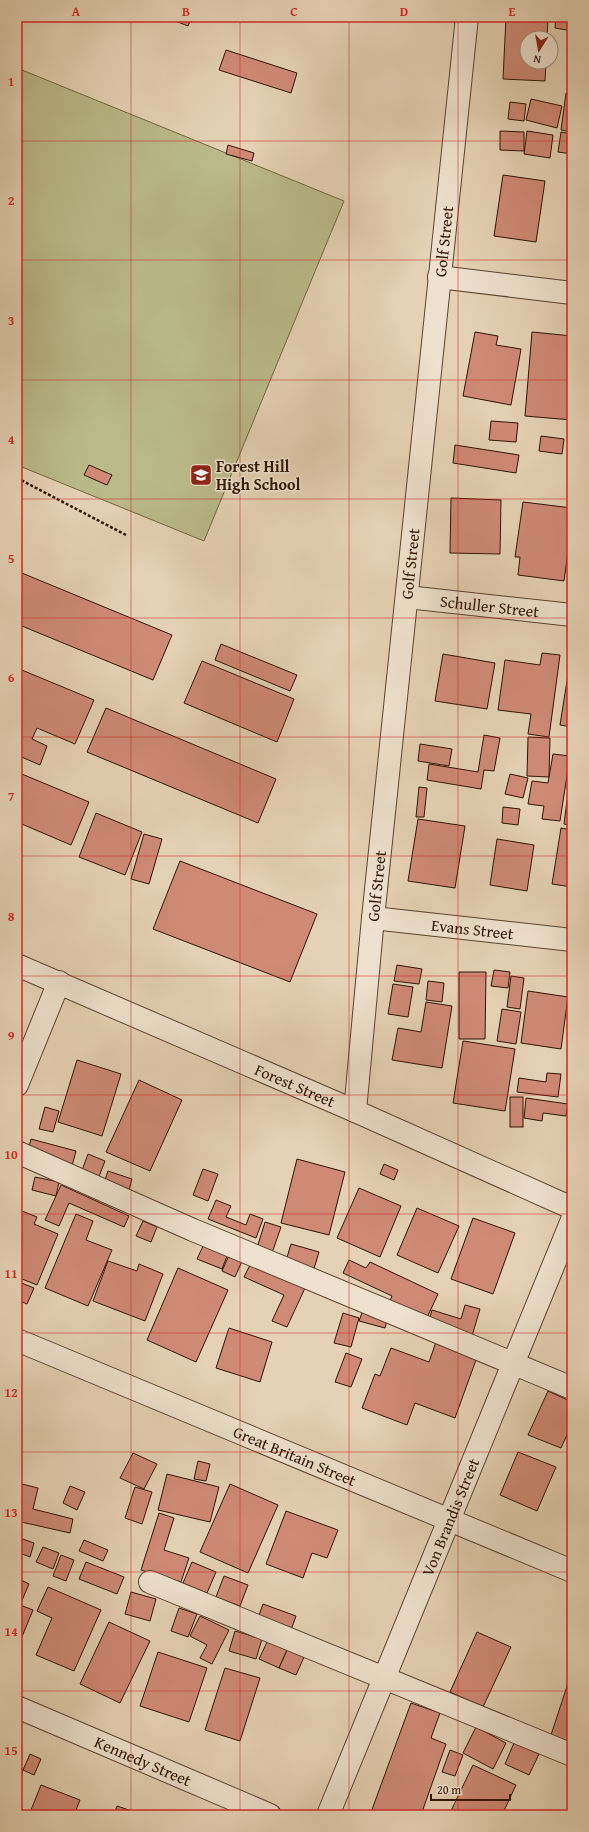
<svg xmlns="http://www.w3.org/2000/svg" width="589" height="1832" font-family="'Gentium Book Plus',serif">
<style>
.green{fill:#baba89;stroke:#746645}
.building{fill:#cf8a76;stroke:#2f1301}
.lines{fill:none;stroke-linecap:round;stroke-linejoin:round}
.minor-casing{stroke:#5c432e;stroke-width:24}
.path{stroke:#2f1301;stroke-width:2.5;stroke-dasharray:3 2;stroke-linecap:butt}
.minor{stroke:#eee2ce;stroke-width:22}
.grid{fill:none;stroke:#d62828;stroke-width:1;stroke-opacity:0.55}
.labels{text-anchor:middle;dominant-baseline:central;stroke-width:3;stroke-linejoin:round;paint-order:stroke}
.street-label{font-size:16px;fill:#2f1301;stroke:#eee2ce}
.poi-label{font-size:16px;font-weight:bold;fill:#2f1301;stroke:#eee2ce;text-anchor:start}
.neatline{fill:none;stroke:#d62828;stroke-width:1.5}
.grid-label{font-size:13px;text-anchor:middle;font-weight:bold;fill:#d62828}
</style>
<rect width="100%" height="100%" fill="#e5d2b4"/>
<filter id="stains"><feTurbulence type="fractalNoise" baseFrequency=".005" numOctaves="4"/><feColorMatrix values="0 0 0 0 .2 0 0 0 0 .09 0 0 0 0 .02 0 0 0 .5 -.17"/></filter>
<radialGradient id="worn" r=".72"><stop offset=".6" stop-color="#630" stop-opacity="0"/><stop offset="1" stop-color="#630" stop-opacity=".3"/></radialGradient>
<path class="green" d="M17 68 344 201 204 541 17 465Z"/>
<g class="building">
<path d="M169 17H192L188 26 168 18Z"/>
<path d="M506 17 548 19 547 38H527V62H546L545 81 503 79Z"/>
<path d="M556 17H572V31L555 28Z"/>
<path d="M226 50 297 73 291 93 219 70Z"/>
<path d="M566 93 572 94V132L561 130Z"/>
<path d="M531 99 562 106 557 128 526 120Z"/>
<path d="M510 102 526 104 524 121 508 119Z"/>
<path d="M500 131 524 132V151L500 150Z"/>
<path d="M527 131 553 135 550 158 524 154Z"/>
<path d="M561 132 572 134V154L558 152Z"/>
<path d="M228 145 254 153 252 161 226 154Z"/>
<path d="M503 175 545 181 536 242 494 236Z"/>
<path d="M475 332 498 336 496 345 521 349 511 405 463 396Z"/>
<path d="M532 332 572 336V420L525 416Z"/>
<path d="M491 421 518 423 516 442 489 440Z"/>
<path d="M541 436 564 439 562 454 539 451Z"/>
<path d="M455 445 519 455 516 473 453 463Z"/>
<path d="M89 465 112 475 107 485 84 475Z"/>
<path d="M451 498 501 500 500 554 450 553Z"/>
<path d="M523 502 572 508V521L564 581 518 575 520 557H515Z"/>
<path d="M572 525V559H567Z"/>
<path d="M17 571 172 635 153 680 17 624Z"/>
<path d="M221 644 297 675 290 691 215 660Z"/>
<path d="M542 653 560 655 549 737 528 734 531 714 498 710 505 660 540 665Z"/>
<path d="M443 654 495 663 487 709 435 701Z"/>
<path d="M202 661 294 699 277 742 184 703Z"/>
<path d="M17 668 94 700 75 744 37 728 32 739 47 746 40 765 17 755V734L22 722 17 720Z"/>
<path d="M569 668 572 669V727L560 725Z"/>
<path d="M106 708 276 779 258 823 87 752Z"/>
<path d="M484 735 500 738 494 771 484 770 481 789 427 780 429 764 478 772Z"/>
<path d="M528 737 550 738 549 777 527 776Z"/>
<path d="M420 744 452 749 449 766 418 761Z"/>
<path d="M553 754 570 756 560 821 542 819 544 806 528 804 532 781 548 783Z"/>
<path d="M17 772 89 802 71 845 17 822Z"/>
<path d="M510 774 528 778 523 798 505 794Z"/>
<path d="M419 787 427 788 424 817H416Z"/>
<path d="M567 800 572 801V826L564 824Z"/>
<path d="M503 807 520 809 518 825 502 823Z"/>
<path d="M96 813 142 832 125 875 79 857Z"/>
<path d="M418 819 465 826 455 888 408 881Z"/>
<path d="M561 828 572 830V887L552 884Z"/>
<path d="M144 834 162 839 149 884 131 879Z"/>
<path d="M497 839 534 845 527 891 490 885Z"/>
<path d="M180 861 317 914 290 982 153 929Z"/>
<path d="M397 965 422 969 419 984 394 981Z"/>
<path d="M494 970 510 972 508 988 491 986Z"/>
<path d="M459 972H486L485 1039H459Z"/>
<path d="M511 976 524 978 520 1009 507 1007Z"/>
<path d="M428 981 444 983 442 1002 426 1000Z"/>
<path d="M393 984 413 987 408 1017 388 1014Z"/>
<path d="M528 991 568 997 561 1049 521 1043Z"/>
<path d="M426 1002 452 1006 442 1068 392 1060 398 1028 421 1032Z"/>
<path d="M502 1009 521 1012 516 1044 497 1041Z"/>
<path d="M463 1041 515 1049 505 1111 453 1103Z"/>
<path d="M77 1060 121 1074 102 1136 58 1122Z"/>
<path d="M547 1073 561 1074 558 1097 517 1092 519 1078 546 1082Z"/>
<path d="M139 1080 182 1100 150 1171 106 1152Z"/>
<rect x="510" y="1097" width="13" height="30"/>
<path d="M526 1098 568 1104 566 1116 543 1113 542 1121 524 1118Z"/>
<path d="M45 1107 59 1111 53 1132 39 1129Z"/>
<path d="M31 1139 76 1151 72 1166 27 1154Z"/>
<path d="M88 1154 105 1161 98 1179 81 1173Z"/>
<path d="M297 1159 345 1172 329 1235 281 1223Z"/>
<path d="M384 1164 398 1170 394 1180 380 1174Z"/>
<path d="M203 1169 218 1174 208 1201 193 1195Z"/>
<path d="M108 1171 132 1179 128 1194 103 1186Z"/>
<path d="M35 1177 59 1182 56 1196 32 1190Z"/>
<path d="M61 1185 129 1216 124 1227 69 1203 59 1226 45 1220Z"/>
<path d="M359 1188 401 1206 380 1257 337 1238Z"/>
<path d="M216 1200 231 1206 226 1217 246 1225 250 1214 263 1219 256 1238 208 1219Z"/>
<path d="M417 1208 459 1226 438 1273 397 1255Z"/>
<path d="M17 1209 37 1217 34 1224 58 1234 37 1285 17 1277Z"/>
<path d="M76 1214 93 1221 86 1240 112 1250 88 1306 45 1288Z"/>
<path d="M473 1218 515 1233 493 1294 451 1279Z"/>
<path d="M143 1221 157 1227 151 1242 136 1236Z"/>
<path d="M265 1222 281 1227 272 1253 257 1248Z"/>
<path d="M291 1244 319 1252 313 1272 285 1264Z"/>
<path d="M203 1246 227 1256 222 1269 197 1259Z"/>
<path d="M230 1253 243 1259 235 1277 222 1271Z"/>
<path d="M349 1260 366 1268 370 1262 438 1294 425 1322 388 1305 392 1296 343 1273Z"/>
<path d="M108 1261 137 1271 139 1264 163 1274 145 1321 93 1301Z"/>
<path d="M251 1263 305 1288 287 1327 272 1321 284 1295 244 1277Z"/>
<path d="M178 1268 228 1290 196 1362 147 1340Z"/>
<path d="M19 1282 34 1288 27 1304 17 1300V1287Z"/>
<path d="M465 1305 480 1309 472 1336 428 1324 432 1310 461 1319Z"/>
<path d="M363 1310 388 1317 385 1328 359 1321Z"/>
<path d="M343 1313 359 1318 351 1347 334 1343Z"/>
<path d="M229 1328 272 1342 260 1382 216 1368Z"/>
<path d="M436 1342 477 1357 455 1418 415 1403 407 1425 362 1408 375 1374 380 1376 391 1348 429 1362Z"/>
<path d="M346 1353 362 1359 351 1387 335 1382Z"/>
<path d="M548 1391 572 1402V1424L561 1448 528 1435Z"/>
<path d="M518 1452 556 1467 537 1511 500 1495Z"/>
<path d="M133 1453 157 1464 144 1489 120 1478Z"/>
<path d="M198 1461 210 1464 206 1481 194 1479Z"/>
<path d="M167 1474 219 1487 210 1522 158 1510Z"/>
<path d="M22 1484 38 1488 33 1509 73 1519 70 1533 17 1521V1503Z"/>
<path d="M230 1484 278 1505 248 1573 200 1552Z"/>
<path d="M70 1486 85 1492 77 1510 63 1503Z"/>
<path d="M135 1487 152 1492 142 1524 125 1518Z"/>
<path d="M286 1511 338 1530 327 1558 312 1553 303 1578 266 1564Z"/>
<path d="M159 1513 174 1518 164 1550 189 1558 181 1582 141 1570Z"/>
<path d="M17 1537 34 1543 30 1557 17 1552Z"/>
<path d="M84 1540 108 1550 103 1561 79 1551Z"/>
<path d="M43 1547 59 1553 53 1569 36 1562Z"/>
<path d="M61 1555 74 1560 66 1581 53 1576Z"/>
<path d="M86 1562 124 1577 117 1594 79 1579Z"/>
<path d="M192 1562 216 1572 207 1593 183 1583Z"/>
<path d="M224 1576 248 1585 240 1606 216 1597Z"/>
<path d="M17 1578 29 1584 20 1605 33 1610 19 1644H17Z"/>
<path d="M48 1587 101 1610 74 1671 36 1655 52 1618 37 1611Z"/>
<path d="M131 1592 156 1599 150 1621 125 1614Z"/>
<path d="M263 1604 296 1616 291 1630 258 1618Z"/>
<path d="M179 1608 197 1614 188 1637 171 1631Z"/>
<path d="M200 1616 229 1630 212 1664 200 1658 207 1645 190 1636Z"/>
<path d="M109 1622 150 1641 120 1703 80 1684Z"/>
<path d="M235 1631 262 1639 256 1659 229 1651Z"/>
<path d="M477 1632 511 1647 483 1707 450 1692Z"/>
<path d="M268 1640 288 1648 279 1668 259 1659Z"/>
<path d="M288 1648 305 1655 296 1675 279 1668Z"/>
<path d="M158 1652 207 1668 189 1722 140 1706Z"/>
<path d="M225 1668 260 1678 240 1741 205 1730Z"/>
<path d="M569 1680 572 1681V1745L550 1738Z"/>
<path d="M411 1703 440 1713 431 1738 446 1744 421 1815H370Z"/>
<path d="M476 1727 506 1743 493 1769 463 1753Z"/>
<path d="M514 1743 539 1754 529 1775 505 1764Z"/>
<path d="M450 1750 463 1755 455 1776 442 1772Z"/>
<path d="M30 1754 41 1759 34 1775 23 1770Z"/>
<path d="M473 1765 516 1785 502 1815H449Z"/>
<path d="M17 1768 23 1770 17 1786Z"/>
<path d="M41 1785 80 1800 74 1815H29Z"/>
<path d="M117 1806 141 1814V1815H114Z"/>
</g>
<g class="lines">
<g class="minor-casing">
<g id="minor">
<path d="M439 277 572 293"/>
<path id="s1" d="M407 597 572 615"/>
<path id="s2" d="M373 918 572 940"/>
<path id="s3" d="M17 965 355 1111 572 1208"/>
<path d="M17 1085 59 982"/>
<path id="s4" d="M355 1111 373 918 467 17"/>
<path d="M17 1152 193 1230 572 1388"/>
<path id="s5" d="M17 1340 572 1571"/>
<path d="M150 1582 572 1755"/>
<path id="s6" d="M17 1707 270 1815"/>
<path id="s7" d="M328 1815 572 1220"/>
</g>
</g>
<path class="path" d="M17 478 126 535"/>
<use href="#minor" class="minor"/>
</g>
<path class="grid" d="M131 17V1815M240 17V1815M349 17V1815M458 17V1815M17 141H572M17 260H572M17 380H572M17 499H572M17 618H572M17 737H572M17 856H572M17 976H572M17 1095H572M17 1214H572M17 1333H572M17 1452H572M17 1572H572M17 1691H572"/>
<defs>
<g id="school-square" transform="scale(1.15)"><rect x="-9" y="-9" width="18" height="18" rx="4" fill="#8f2418" stroke="#eee2ce"/><path d="M0-5L7-2L0 1L-7-2ZM-4 1L0 2.5L4 1V4Q0 6-4 4Z" fill="#fff"/></g>
</defs>
<g fill-rule="evenodd">
<use href="#school-square" x="201" y="475"/>
</g>
<g class="labels">
<g class="street-label">
<text stroke="none"><textPath href="#s4" startOffset="874">Golf Street</textPath></text>
<text stroke="none"><textPath href="#s4" startOffset="550">Golf Street</textPath></text>
<text stroke="none"><textPath href="#s1" startOffset="83">Schuller Street</textPath></text>
<text stroke="none"><textPath href="#s4" startOffset="226">Golf Street</textPath></text>
<text stroke="none"><textPath href="#s2" startOffset="100">Evans Street</textPath></text>
<text stroke="none"><textPath href="#s3" startOffset="303">Forest Street</textPath></text>
<text stroke="none"><textPath href="#s5" startOffset="301">Great Britain Street</textPath></text>
<text stroke="none"><textPath href="#s7" startOffset="322">Von Brandis Street</textPath></text>
<text stroke="none"><textPath href="#s6" startOffset="137">Kennedy Street</textPath></text>
</g>
<g class="poi-label">
<text x="216" y="466">Forest Hill<tspan x="216" dy="18">High School</tspan></text>
</g>
</g>
<rect width="589" height="1832" fill="none" stroke="#e5d2b4" stroke-width="44"/>
<g transform="translate(539 50) rotate(191)"><circle r="19" fill="#eee2ce" stroke="#a28f7c"/>
<path d="M0-3L7 15L0 10L-7 15Z" fill="#8f2418"/>
<text y="-6" font-size="11" font-weight="bold" text-anchor="middle" fill="#2f1301">N</text>
</g>
<path d="M431 1794v6h79v-6" fill="none" stroke="#2f1301" stroke-width="2"/>
<text x="437" y="1794" font-size="12" fill="#2f1301" stroke="#eee2ce" stroke-width="3" paint-order="stroke">20 m</text>
<rect x="22" y="22" width="545" height="1788" class="neatline"/>
<g class="grid-label">
<text x="76" y="16">A</text>
<text x="186" y="16">B</text>
<text x="294" y="16">C</text>
<text x="404" y="16">D</text>
<text x="512" y="16">E</text>
<text x="11" y="86">1</text>
<text x="11" y="205">2</text>
<text x="11" y="325">3</text>
<text x="11" y="444">4</text>
<text x="11" y="563">5</text>
<text x="11" y="682">6</text>
<text x="11" y="801">7</text>
<text x="11" y="921">8</text>
<text x="11" y="1040">9</text>
<text x="11" y="1159">10</text>
<text x="11" y="1278">11</text>
<text x="11" y="1397">12</text>
<text x="11" y="1517">13</text>
<text x="11" y="1636">14</text>
<text x="11" y="1755">15</text>
</g>
<rect width="100%" height="100%" filter="url(#stains)"/>
<rect width="100%" height="100%" fill="url(#worn)"/>
</svg>
